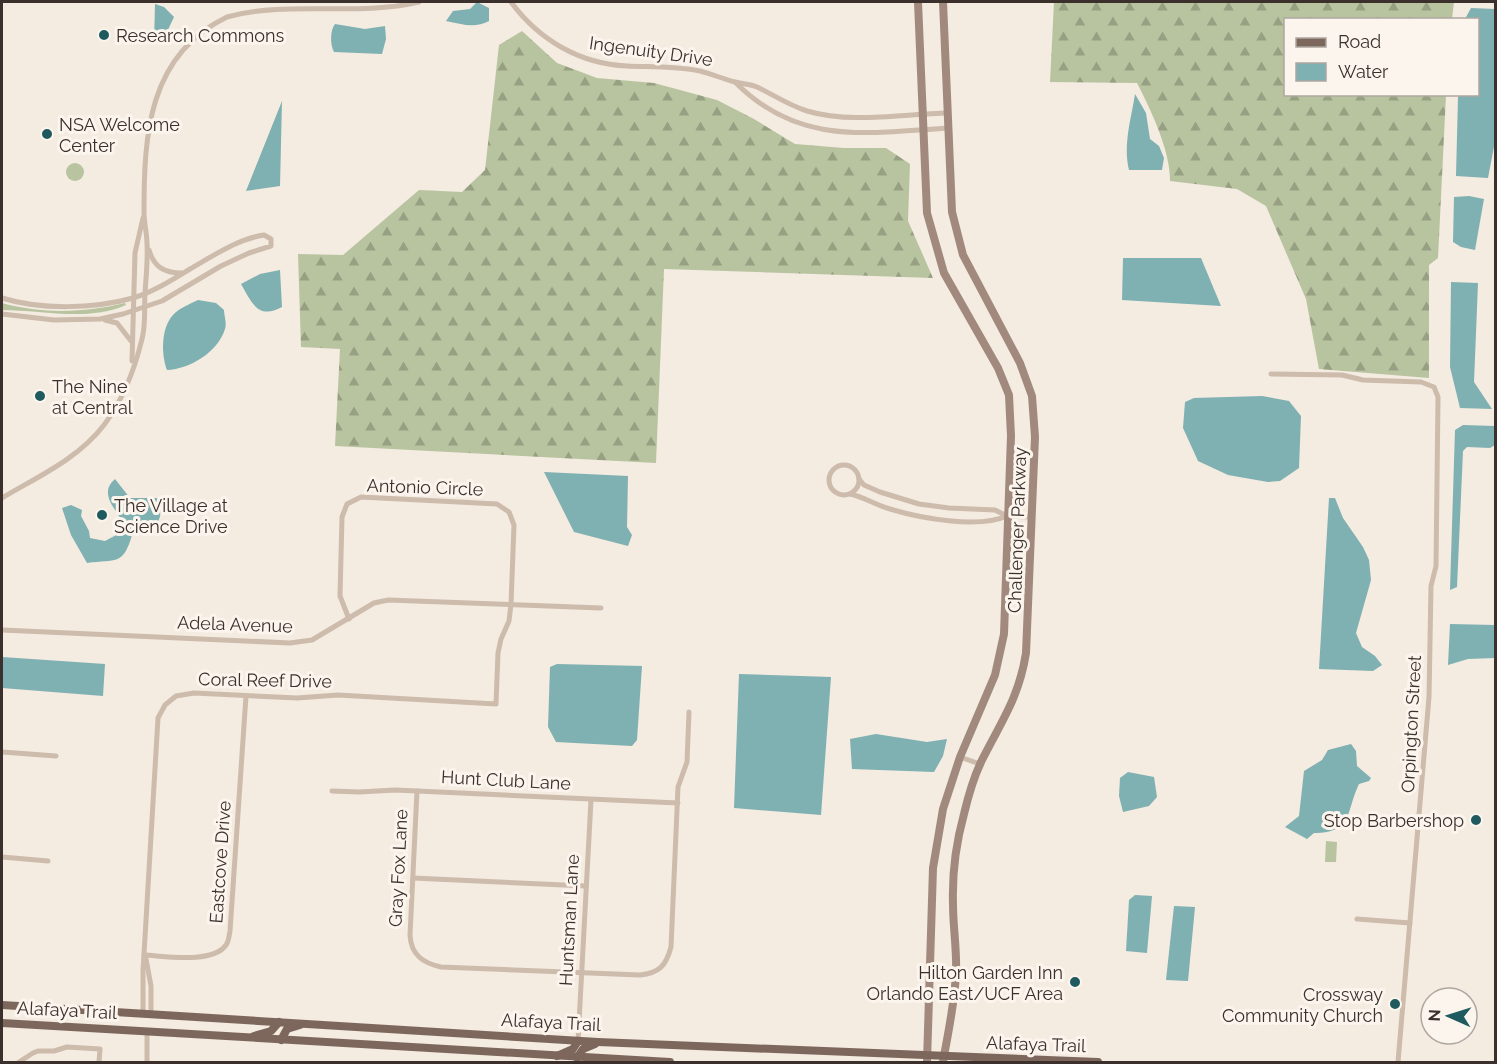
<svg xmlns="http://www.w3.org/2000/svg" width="1497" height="1064" font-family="Raleway,sans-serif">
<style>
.grass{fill:#b8c4a0}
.forest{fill:url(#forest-firs)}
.water{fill:#7fb0b2}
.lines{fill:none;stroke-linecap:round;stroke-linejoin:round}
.minor{stroke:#cdbbac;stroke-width:5}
.secondary{stroke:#a18a7d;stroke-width:8}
.primary{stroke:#7d675c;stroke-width:8}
.poi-dot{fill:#1f5a5e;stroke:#fbf5ee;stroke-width:2}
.labels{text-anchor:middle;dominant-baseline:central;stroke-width:6;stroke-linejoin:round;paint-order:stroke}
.poi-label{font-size:18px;fill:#3b302b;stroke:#fbf5ee;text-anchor:start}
.street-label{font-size:18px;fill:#3b302b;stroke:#fbf5ee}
</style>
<defs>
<pattern id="forest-firs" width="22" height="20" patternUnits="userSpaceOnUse" patternTransform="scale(1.5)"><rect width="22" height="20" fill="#b8c4a0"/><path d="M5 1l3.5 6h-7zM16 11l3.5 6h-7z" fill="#97a083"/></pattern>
</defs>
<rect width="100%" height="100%" fill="#f4ebe1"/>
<g class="grass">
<circle cx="75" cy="172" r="9"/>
<path d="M2 303C42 314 84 313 125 303L126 305C87 322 42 310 2 310Z"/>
<path d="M1326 841 1337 842 1336 862H1325Z"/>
</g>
<g class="forest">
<path d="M1054 2H1454L1452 19 1286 20V94L1446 95 1438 258 1429 265V378L1319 369 1306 299 1266 206 1237 189 1170 181C1171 152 1150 108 1137 83L1050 82Z"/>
<path d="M522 31 557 63 597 78 654 83 717 100 754 119 795 144 844 148H886L910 164 908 221 933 278 664 269 656 463 335 446 340 349 301 347 298 254 343 255 419 190 462 192 485 170 499 45Z"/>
</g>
<g class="water">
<path d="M477 2 489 8V21C474 29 462 24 446 21L453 11 470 9Z"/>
<path d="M155 4 164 7 174 17 166 34 154 42Z"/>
<path d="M1471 8 1495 9 1496 136 1488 178 1456 176 1458 97 1460 95 1478 94V20L1465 19Z"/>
<path d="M335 24 365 29 385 26 386 39 382 54 334 52C330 45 330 30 335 24Z"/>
<path d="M1135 94 1146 113 1150 139 1159 146 1164 158 1162 170H1129C1123 144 1131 120 1135 94Z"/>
<path d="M282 101 280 186 246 191Z"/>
<path d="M1469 196 1484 199 1475 250 1461 247 1453 242 1454 197Z"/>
<path d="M1123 258H1201L1221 306 1122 300Z"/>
<path d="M280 270 282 307C258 320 252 303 241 284L260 274Z"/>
<path d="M1451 282 1478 283 1474 382 1492 409 1460 408 1450 367Z"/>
<path d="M198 300 216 303 224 310C224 315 227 324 225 329 218 352 190 369 167 370 161 354 161 328 173 315 179 308 190 304 198 300Z"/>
<path d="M1262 396 1289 401 1301 416 1299 468 1280 481 1268 482 1228 475 1198 461 1183 428 1185 402 1194 398Z"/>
<path d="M1463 425 1495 426V445L1490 448 1467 447 1463 451 1457 587 1450 590 1455 430Z"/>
<path d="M544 472 628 476 627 527 632 535 628 546 574 532Z"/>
<path d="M115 479 130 498H157C167 525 153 527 132 535 123 566 116 559 87 563L71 535 62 508 71 505 82 510 81 516 89 531 90 538 105 541 120 533 123 522C114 507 99 493 115 479Z"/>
<path d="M1329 498H1335L1343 518 1363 547 1369 560 1371 580 1356 633 1362 647 1375 656 1382 665 1373 671 1319 669Z"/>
<path d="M1450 624 1495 625V658L1468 659 1448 665Z"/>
<path d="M2 657 105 664 103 696 2 688Z"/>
<path d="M557 664 642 666 637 740 632 746 556 742 548 727 550 667Z"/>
<path d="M739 674 831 677 821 815 734 808Z"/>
<path d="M876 734 927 742 947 739 943 756 934 772 852 769 850 739Z"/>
<path d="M1351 744 1356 751 1357 766 1371 778 1369 781 1359 784C1346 811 1353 833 1314 833L1307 839 1285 827 1299 816 1304 771 1322 760 1328 750Z"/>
<path d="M1128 772 1154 777 1157 797 1149 806 1123 812 1119 796 1120 778Z"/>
<path d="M1135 895 1152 896 1147 953 1126 951 1129 900Z"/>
<path d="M1174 906 1195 907 1188 981 1166 980Z"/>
</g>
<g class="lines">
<g class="minor">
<path d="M511 2C539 40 580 64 627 66 651 67 676 66 700 71 712 74 723 79 735 82 742 84 750 84 757 87 774 95 788 105 807 111 851 124 902 114 948 113"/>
<path d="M736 83C799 146 867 133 949 128"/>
<path d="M149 250C154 267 164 273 182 273"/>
<path d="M2 298C40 310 94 309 133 298 153 292 172 280 190 269 213 256 237 239 264 235L271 239V246L249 253 221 266 162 301 123 314 100 319 54 320 2 314"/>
<path d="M105 320 117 323 131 341"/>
<path d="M132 361 135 253 143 218"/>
<path d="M1271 374 1342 375 1363 380 1421 382 1434 387 1438 397 1436 566 1431 586 1429 697 1398 1062"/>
<circle cx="844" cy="480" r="15"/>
<path d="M859 479 864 485 880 492 919 504 949 508 995 510 1007 516 1031 517"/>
<path d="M850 494C864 497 876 505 890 509 920 518 978 529 1007 516"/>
<path d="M2 498C37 477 78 459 104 425 122 401 135 368 142 339 146 325 144 308 145 293 146 277 148 260 147 244 147 233 144 223 144 212 144 135 148 55 227 17 289 0 355 17 419 2"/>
<path d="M2 630 290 643 312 640 374 603 388 600 601 608"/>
<path d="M2 752 56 756"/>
<path d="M960 757 980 764"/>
<path d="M332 791 359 792 395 790 678 803"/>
<path d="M417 791 410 935C411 955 423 963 441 967L640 975C659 973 666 966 671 947L678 787 687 762 689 712"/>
<path d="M2 857 48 861"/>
<path d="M413 878 586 886"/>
<path d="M1357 919 1410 923"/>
<path d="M144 955C165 956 213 964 226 945 229 941 229 935 230 931L246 696"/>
<path d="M146 959 151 986V1014"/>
<path d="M143 1014V971L158 718 165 705 176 696 194 693 297 698 338 695 496 704 498 653 501 639 509 621 511 604 514 525 509 512 497 504 361 497 347 504 342 517 340 596 349 619"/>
<path d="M147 1032V1062"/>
<path d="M578 1041 591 800"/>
<path d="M19 1062 33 1053 38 1051H54L67 1047 100 1049 99 1062"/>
</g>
<g class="secondary">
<path d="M918 2 927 213 944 273 998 368 1009 395 1011 436 1004 634 995 675 960 757 943 809 933 868 927 1062"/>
<path d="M943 2 952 212 963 255 1020 363 1032 396 1035 437 1026 653C1019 698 1001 722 981 762 974 777 968 797 964 814 956 843 952 873 953 904 953 927 957 950 956 972 955 1003 948 1032 943 1062"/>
</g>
<g class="primary">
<path d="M2 1005 598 1042 1098 1062"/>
<path d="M2 1023 670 1062"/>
<path d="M254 1036 271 1031 279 1022"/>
<path d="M281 1040 287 1029 300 1025"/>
<path d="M557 1056 573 1049 578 1041"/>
<path d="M577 1058 583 1049 595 1044"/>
</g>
</g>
<g class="poi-dot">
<circle cx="104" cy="35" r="6"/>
<circle cx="47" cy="134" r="6"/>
<circle cx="40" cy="396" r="6"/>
<circle cx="102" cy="515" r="6"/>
<circle cx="1476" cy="820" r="6"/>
<circle cx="1075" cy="982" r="6"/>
<circle cx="1395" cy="1004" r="6"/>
</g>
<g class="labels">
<g class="poi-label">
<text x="116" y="35">Research Commons</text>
<text x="59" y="124">NSA Welcome<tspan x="59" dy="21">Center</tspan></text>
<text x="52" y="386">The Nine<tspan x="52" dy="21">at Central</tspan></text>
<text x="114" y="505">The Village at<tspan x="114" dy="21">Science Drive</tspan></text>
<text x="1464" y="820" text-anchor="end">Stop Barbershop</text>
<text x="1063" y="972" text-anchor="end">Hilton Garden Inn<tspan x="1063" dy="21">Orlando East/UCF Area</tspan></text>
<text x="1383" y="994" text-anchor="end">Crossway<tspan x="1383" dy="21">Community Church</tspan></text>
</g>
<g class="street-label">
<text transform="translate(651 51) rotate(8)">Ingenuity Drive</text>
<text transform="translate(425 487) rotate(2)">Antonio Circle</text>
<text transform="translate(1017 530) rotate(-88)">Challenger Parkway</text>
<text transform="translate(235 624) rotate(2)">Adela Avenue</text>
<text transform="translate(265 680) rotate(1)">Coral Reef Drive</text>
<text transform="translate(1411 724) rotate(-87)">Orpington Street</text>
<text transform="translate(506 780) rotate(3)">Hunt Club Lane</text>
<text transform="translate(220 862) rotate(-86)">Eastcove Drive</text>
<text transform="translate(398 868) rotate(-87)">Gray Fox Lane</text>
<text transform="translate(569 920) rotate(-87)">Huntsman Lane</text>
<text transform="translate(67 1010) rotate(3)">Alafaya Trail</text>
<text transform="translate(551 1022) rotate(3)">Alafaya Trail</text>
<text transform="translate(1036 1044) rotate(2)">Alafaya Trail</text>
</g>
</g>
<rect width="1497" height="1064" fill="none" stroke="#3b302b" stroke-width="6"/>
<rect x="1284" y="18" width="195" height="78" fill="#fbf5ee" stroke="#aea6a0" stroke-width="1.5"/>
<rect x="1296" y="38" width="30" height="9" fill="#7d675c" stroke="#aea6a0" stroke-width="1.5"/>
<text x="1338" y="48" font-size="18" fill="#3b302b">Road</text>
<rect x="1296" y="63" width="30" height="18" fill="#7fb0b2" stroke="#aea6a0" stroke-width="1.5"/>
<text x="1338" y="78" font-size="18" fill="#3b302b">Water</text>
<g transform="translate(1449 1016) rotate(273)"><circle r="28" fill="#fbf5ee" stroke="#aea6a0" stroke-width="1.5"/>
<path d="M0-4.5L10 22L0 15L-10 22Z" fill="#1f5a5e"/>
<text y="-9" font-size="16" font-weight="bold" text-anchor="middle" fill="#3b302b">N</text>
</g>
</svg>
